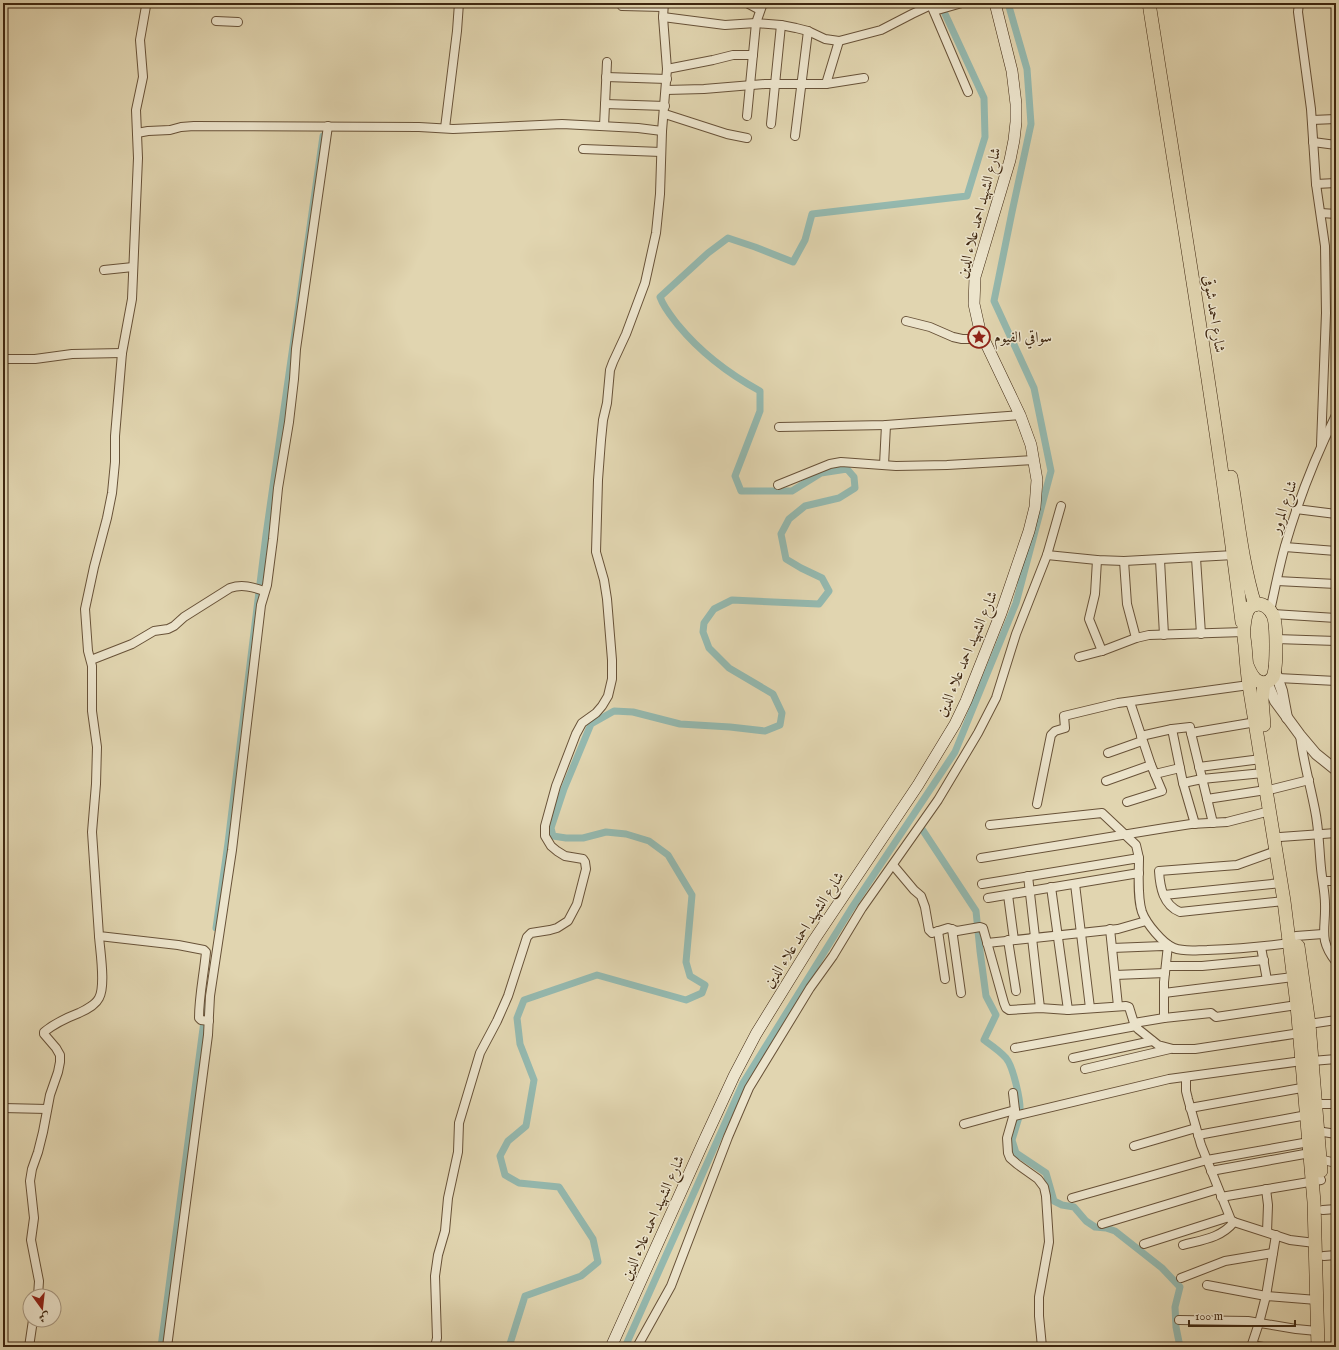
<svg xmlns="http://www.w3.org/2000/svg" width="1339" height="1350" font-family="'IM FELL English',Amiri,serif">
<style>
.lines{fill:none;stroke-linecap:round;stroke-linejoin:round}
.canal{stroke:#94b8ae;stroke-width:7}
.minor-casing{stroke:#685238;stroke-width:10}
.tertiary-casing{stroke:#685238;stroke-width:12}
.secondary-casing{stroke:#3f2710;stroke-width:12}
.primary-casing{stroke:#3f2710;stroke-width:14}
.minor{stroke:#ece4cc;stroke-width:8}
.tertiary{stroke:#ece4cc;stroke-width:10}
.secondary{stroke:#ece4cc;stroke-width:11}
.primary{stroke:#e1d5b0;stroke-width:13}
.labels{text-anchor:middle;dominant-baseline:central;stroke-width:3;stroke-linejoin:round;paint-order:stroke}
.street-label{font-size:15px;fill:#3f2710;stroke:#ece4cc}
.poi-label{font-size:15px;fill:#3f2710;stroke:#ece4cc;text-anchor:start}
</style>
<rect width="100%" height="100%" fill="#e1d5b0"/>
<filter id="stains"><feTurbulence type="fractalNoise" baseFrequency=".005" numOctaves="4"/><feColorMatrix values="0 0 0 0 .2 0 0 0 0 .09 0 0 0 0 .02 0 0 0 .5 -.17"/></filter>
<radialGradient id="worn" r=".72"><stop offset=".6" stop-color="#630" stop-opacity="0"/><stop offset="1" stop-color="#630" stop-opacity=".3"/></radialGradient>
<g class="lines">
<g class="canal">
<path d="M922 829 976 911 980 951 986 996 996 1015 984 1040C991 1045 1000 1051 1006 1058 1013 1066 1021 1101 1020 1112"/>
<path d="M216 928 228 843 266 535 323 136"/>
<path d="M1019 1117 1012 1140 1016 1153 1046 1173 1054 1201 1062 1205 1074 1207 1086 1221 1095 1227 1106 1228 1115 1231 1162 1268 1180 1287 1175 1307 1176 1327 1180 1347"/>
<path d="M161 1347 207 998"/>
<path d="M509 1347 525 1296 581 1276 598 1262 593 1239 559 1187 519 1183 505 1175 500 1156 508 1141 526 1126 534 1080 520 1044 517 1018 524 1000 597 975 686 1000 702 993 705 985 690 976 686 962 692 895 668 855 649 841 626 834 606 832 583 838H566L553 836 551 828 564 789 591 724 614 711 633 712 680 724 730 727 765 731 780 725 782 713 773 694 729 668 709 648 703 632 704 623 714 609 732 600 819 604 829 591 822 578 801 568 786 559 781 534 789 519 805 506 839 498 855 488 854 477 847 469 821 473 792 491H741L735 476 760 411V391C729 374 701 353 678 325 671 316 664 308 660 297L708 253 728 238 755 247 793 262 805 240 812 214 967 196 985 137 984 98 940 3"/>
<path d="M625 1347 743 1083 851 909 955 752 1016 603 1051 471 1034 388 994 301 1012 212 1031 124 1027 69 1008 3"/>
</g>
<g class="minor-casing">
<g id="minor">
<path d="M747 3 760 10"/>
<path d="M1299 3 1298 12 1311 109 1316 184 1325 246 1326 313 1321 445"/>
<path d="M146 6 140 40 143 77 136 110 138 158 132 299 122 353 115 436V462L112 493 107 518 94 567 85 609 88 651 92 666V711L97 747 96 784 92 832 99 936 178 945 204 950 206 952C204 974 199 996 199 1018L201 1020 209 1021"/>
<path d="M622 6 663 7"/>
<path d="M934 11 962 3"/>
<path d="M663 17 725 25 756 23 781 25 796 28 808 31 825 39 839 41 881 30 912 14 931 5 968 92"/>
<path d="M216 21 238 22"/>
<path d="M667 69 713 60 733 55H753"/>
<path d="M606 77 667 79"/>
<path d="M826 84 839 41"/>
<path d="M666 90 704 89 765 84H826L864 78"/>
<path d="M605 104 665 106"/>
<path d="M665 114 727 134 747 138"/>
<path d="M747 116 756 23 763 3"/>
<path d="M1312 120 1336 119"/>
<path d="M771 124 781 25"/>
<path d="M604 126 607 62"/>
<path d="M445 128 457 31 459 3"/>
<path d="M137 133 148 131 170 130 181 127 194 126 419 127 453 129 562 124 638 128 662 131"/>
<path d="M795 136 808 31"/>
<path d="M1313 142 1336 145"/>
<path d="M583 149 661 152"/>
<path d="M1316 184 1336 183"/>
<path d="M1321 213 1336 214"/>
<path d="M104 270 133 267"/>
<path d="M906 321 930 327 953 337 962 339H983"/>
<path d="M3 359H35L72 354 122 353"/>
<path d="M779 427 886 425 1020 415"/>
<path d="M884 465 886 425"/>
<path d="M778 485 830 464 841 462 896 466 947 465 1034 460"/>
<path d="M1296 509 1336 514"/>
<path d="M1285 547 1336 551"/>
<path d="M1047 555 1097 560 1124 561 1234 555"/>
<path d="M1196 558 1201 634"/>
<path d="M1097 560 1095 594 1089 619 1102 651"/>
<path d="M1160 560 1164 635"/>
<path d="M1124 561 1127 604 1136 638"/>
<path d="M1277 581 1336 584"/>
<path d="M1270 611C1275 589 1279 567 1285 546 1298 501 1315 457 1336 415"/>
<path d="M1273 614 1336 618"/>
<path d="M1276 639 1336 641"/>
<path d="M1079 657 1102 651 1136 638 1149 635 1244 632"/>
<path d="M91 660 132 644 154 631 168 629 174 626 184 617 230 588C242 584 253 587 264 591"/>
<path d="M1278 678 1336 681"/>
<path d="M1172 729 1190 727 1191 733 1256 722"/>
<path d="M1191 733 1213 823"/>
<path d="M1300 735C1303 760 1310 784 1315 810 1319 829 1319 848 1321 868 1322 880 1325 892 1325 904 1326 930 1318 939 1336 962"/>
<path d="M1141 736 1172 729 1183 783 1195 824"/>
<path d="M1108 753 1142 741"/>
<path d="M1199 767 1261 759"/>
<path d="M1155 774 1180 768"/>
<path d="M1106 781 1151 765 1130 702"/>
<path d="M1183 783 1202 779 1263 773"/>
<path d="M1273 789 1309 780"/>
<path d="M1207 799 1266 790"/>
<path d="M1127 802 1162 791 1151 765"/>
<path d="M1037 804 1051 735 1055 731 1065 728 1064 716 1118 703 1249 685"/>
<path d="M990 825 1102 813 1136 845 1139 858"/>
<path d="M1280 837 1336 833"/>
<path d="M1276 851 1237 865 1159 871C1160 887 1163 905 1180 912L1284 901"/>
<path d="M981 858 1165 828 1191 824 1227 822 1270 811"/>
<path d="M893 865 914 890 921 896 925 907 929 930 932 933 948 928 957 931 980 927 983 928 1004 1003 1006 1008 1009 1010 1040 1008 1068 1010 1126 1006 1129 1007 1134 1023 1138 1029 1158 1045 1173 1049H1195L1300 1033"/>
<path d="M1028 876 1035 937"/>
<path d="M1323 881H1336"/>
<path d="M982 884 1139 858C1139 874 1137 897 1142 912 1146 923 1163 944 1174 948 1184 952 1197 950 1207 950 1235 949 1262 947 1290 943"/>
<path d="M1075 884 1090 1008"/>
<path d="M1051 887 1068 1010"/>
<path d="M1008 895 1014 940"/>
<path d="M1164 895 1281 883"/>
<path d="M988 898 1139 873"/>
<path d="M952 929 961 993"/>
<path d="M1110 929 1118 1006"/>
<path d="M938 931 945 979"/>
<path d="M1296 936 1323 934"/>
<path d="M1032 938 1040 1008"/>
<path d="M1008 940 1016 991"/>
<path d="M987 943 1118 929 1146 921"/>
<path d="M1261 947 1267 980"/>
<path d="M1112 948 1163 946 1168 945 1164 982V1018"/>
<path d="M1166 966H1202L1264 960"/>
<path d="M1115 975 1165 973"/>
<path d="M1164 993 1293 977"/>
<path d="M1134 1023 1164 1018 1211 1013 1216 1017 1297 1005"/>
<path d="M1309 1024 1336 1020"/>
<path d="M1015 1048 1136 1026"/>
<path d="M1073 1058 1152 1041"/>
<path d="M1312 1061 1336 1059"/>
<path d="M1085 1069 1170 1049"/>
<path d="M1186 1077V1091L1188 1099 1201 1145 1207 1160 1309 1142"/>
<path d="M1013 1093 1015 1110 1007 1138 1008 1153 1010 1158 1017 1164 1038 1179 1044 1187 1046 1196 1049 1242 1039 1297V1316L1042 1347"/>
<path d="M1313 1104H1336"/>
<path d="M3 1108 47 1109"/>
<path d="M1190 1108 1307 1087"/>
<path d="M1014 1116 1169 1079 1302 1061"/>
<path d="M964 1124 1015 1110"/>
<path d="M1317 1131 1336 1134"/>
<path d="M1198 1135 1307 1115"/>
<path d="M1134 1146 1196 1128"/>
<path d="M1319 1159 1336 1163"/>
<path d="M1211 1171 1310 1153"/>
<path d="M1266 1189 1268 1205 1267 1232"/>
<path d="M1221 1197 1321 1180"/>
<path d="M1072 1198 1207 1160 1231 1220 1234 1222 1290 1240 1315 1243"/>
<path d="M1323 1210 1336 1209"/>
<path d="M1102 1224 1218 1189"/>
<path d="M1144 1244 1229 1217"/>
<path d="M1183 1245C1202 1240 1221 1238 1234 1222"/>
<path d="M1324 1256 1336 1255"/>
<path d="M1181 1278 1225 1261 1273 1253"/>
<path d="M1207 1285 1266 1296 1317 1300"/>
<path d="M38 1296 39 1281 31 1240 34 1218 30 1181 32 1169 38 1152 43 1132 50 1095 58 1072 60 1062V1055L56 1048 44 1034V1032C55 1023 66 1018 79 1013 86 1010 96 1004 99 998 106 986 100 951 99 936"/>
<path d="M1179 1320 1248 1321 1296 1329 1317 1331"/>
<path d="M1252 1345 1263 1347"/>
<path d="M29 1347 33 1320"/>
<path d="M167 1347 208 1035 210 996 232 850 261 605 267 585 273 539 278 488 289 422 294 379 296 349 328 126"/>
<path d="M435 1347 437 1338 435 1276 438 1255 445 1231 448 1198 458 1152 459 1123 480 1053 497 1021 508 996 527 937 531 933 550 930 557 928 568 921 577 904 586 869 585 862 583 859 565 856 557 851 551 846 545 836V826L556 786 576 734 582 723 596 713 602 706 608 696 612 679V660L607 599 604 580 596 552 598 480 601 440 603 420 607 403 610 370 613 362 626 334 645 283 656 233 660 194 662 131 667 69 663 17 664 3"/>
<path d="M637 1347 671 1286 728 1137 749 1088 810 988 833 956 862 908 938 800 978 733 996 698 1016 634 1047 555 1061 506"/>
<path d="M1251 1347 1259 1323 1266 1296 1276 1235"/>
</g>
</g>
<g class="tertiary-casing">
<g id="tertiary">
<path d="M931 3V5"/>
<path d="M1274 668 1282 691 1287 718"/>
<path d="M1267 682 1275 701 1300 735 1316 754 1336 770"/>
</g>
</g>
<g class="secondary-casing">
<path id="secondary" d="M611 1347 703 1143 734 1076 756 1034 814 940 918 785 955 724 966 701 1001 613 1029 531 1035 507 1037 480 1031 445 1020 415 980 331 974 304 975 277 1010 160 1014 140 1016 122V104L1012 71 995 3"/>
</g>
<g class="primary-casing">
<g id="primary">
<path d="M1149 3C1181 209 1216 415 1242 622"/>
<path d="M1231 477C1238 519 1242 563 1255 605"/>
<path d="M1247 665C1249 670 1251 675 1255 679 1257 681 1260 682 1263 683 1267 683 1271 680 1273 677 1277 668 1277 624 1273 615 1270 609 1264 603 1256 604 1246 606 1245 618 1244 627 1243 633 1244 639 1245 645 1246 658 1247 672 1249 685L1284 901 1297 1005 1314 1202 1318 1347"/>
<path d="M1264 683 1262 700 1264 725"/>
<path d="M1298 946 1309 1024 1321 1171"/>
</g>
</g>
<use href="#minor" class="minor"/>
<use href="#tertiary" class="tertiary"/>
<use href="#secondary" class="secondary"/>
<use href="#primary" class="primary"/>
</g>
<defs>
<g id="sight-ring" transform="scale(1.15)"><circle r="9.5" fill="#ece4cc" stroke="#8f2418" stroke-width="1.5"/><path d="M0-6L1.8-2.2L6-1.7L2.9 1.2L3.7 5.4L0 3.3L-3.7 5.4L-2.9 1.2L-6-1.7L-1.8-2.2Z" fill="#8f2418"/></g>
</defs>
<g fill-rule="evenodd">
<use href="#sight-ring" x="979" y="337"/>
</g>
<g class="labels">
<g class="street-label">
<text transform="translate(979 213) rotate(-75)">شارع الشهيد احمد علاء الدين</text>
<text transform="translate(1214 314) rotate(81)">شارع احمد شوقى</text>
<text transform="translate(1284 507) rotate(-71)">شارع المرور</text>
<text transform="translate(967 654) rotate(-67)">شارع الشهيد احمد علاء الدين</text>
<text transform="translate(804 930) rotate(-57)">شارع الشهيد احمد علاء الدين</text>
<text transform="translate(653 1218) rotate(-66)">شارع الشهيد احمد علاء الدين</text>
</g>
<g class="poi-label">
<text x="994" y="337">سواقي الفيوم</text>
</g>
</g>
<rect width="1339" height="1350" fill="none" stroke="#e1d5b0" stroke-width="16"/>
<rect x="4" y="4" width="1331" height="1342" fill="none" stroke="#3f2710" stroke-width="2"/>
<rect x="8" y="8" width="1323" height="1334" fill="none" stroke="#3f2710"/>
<g transform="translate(42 1308) rotate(165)"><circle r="19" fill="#ece4cc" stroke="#a79881"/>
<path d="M0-3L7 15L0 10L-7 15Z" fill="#8f2418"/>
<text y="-6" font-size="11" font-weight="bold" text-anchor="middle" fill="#3f2710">ش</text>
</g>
<path d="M1189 1320v6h106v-6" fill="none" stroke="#3f2710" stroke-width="2"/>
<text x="1195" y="1320" font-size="12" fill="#3f2710" stroke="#ece4cc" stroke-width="3" paint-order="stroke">100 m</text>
<rect width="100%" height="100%" filter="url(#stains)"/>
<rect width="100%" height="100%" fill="url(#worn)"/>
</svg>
